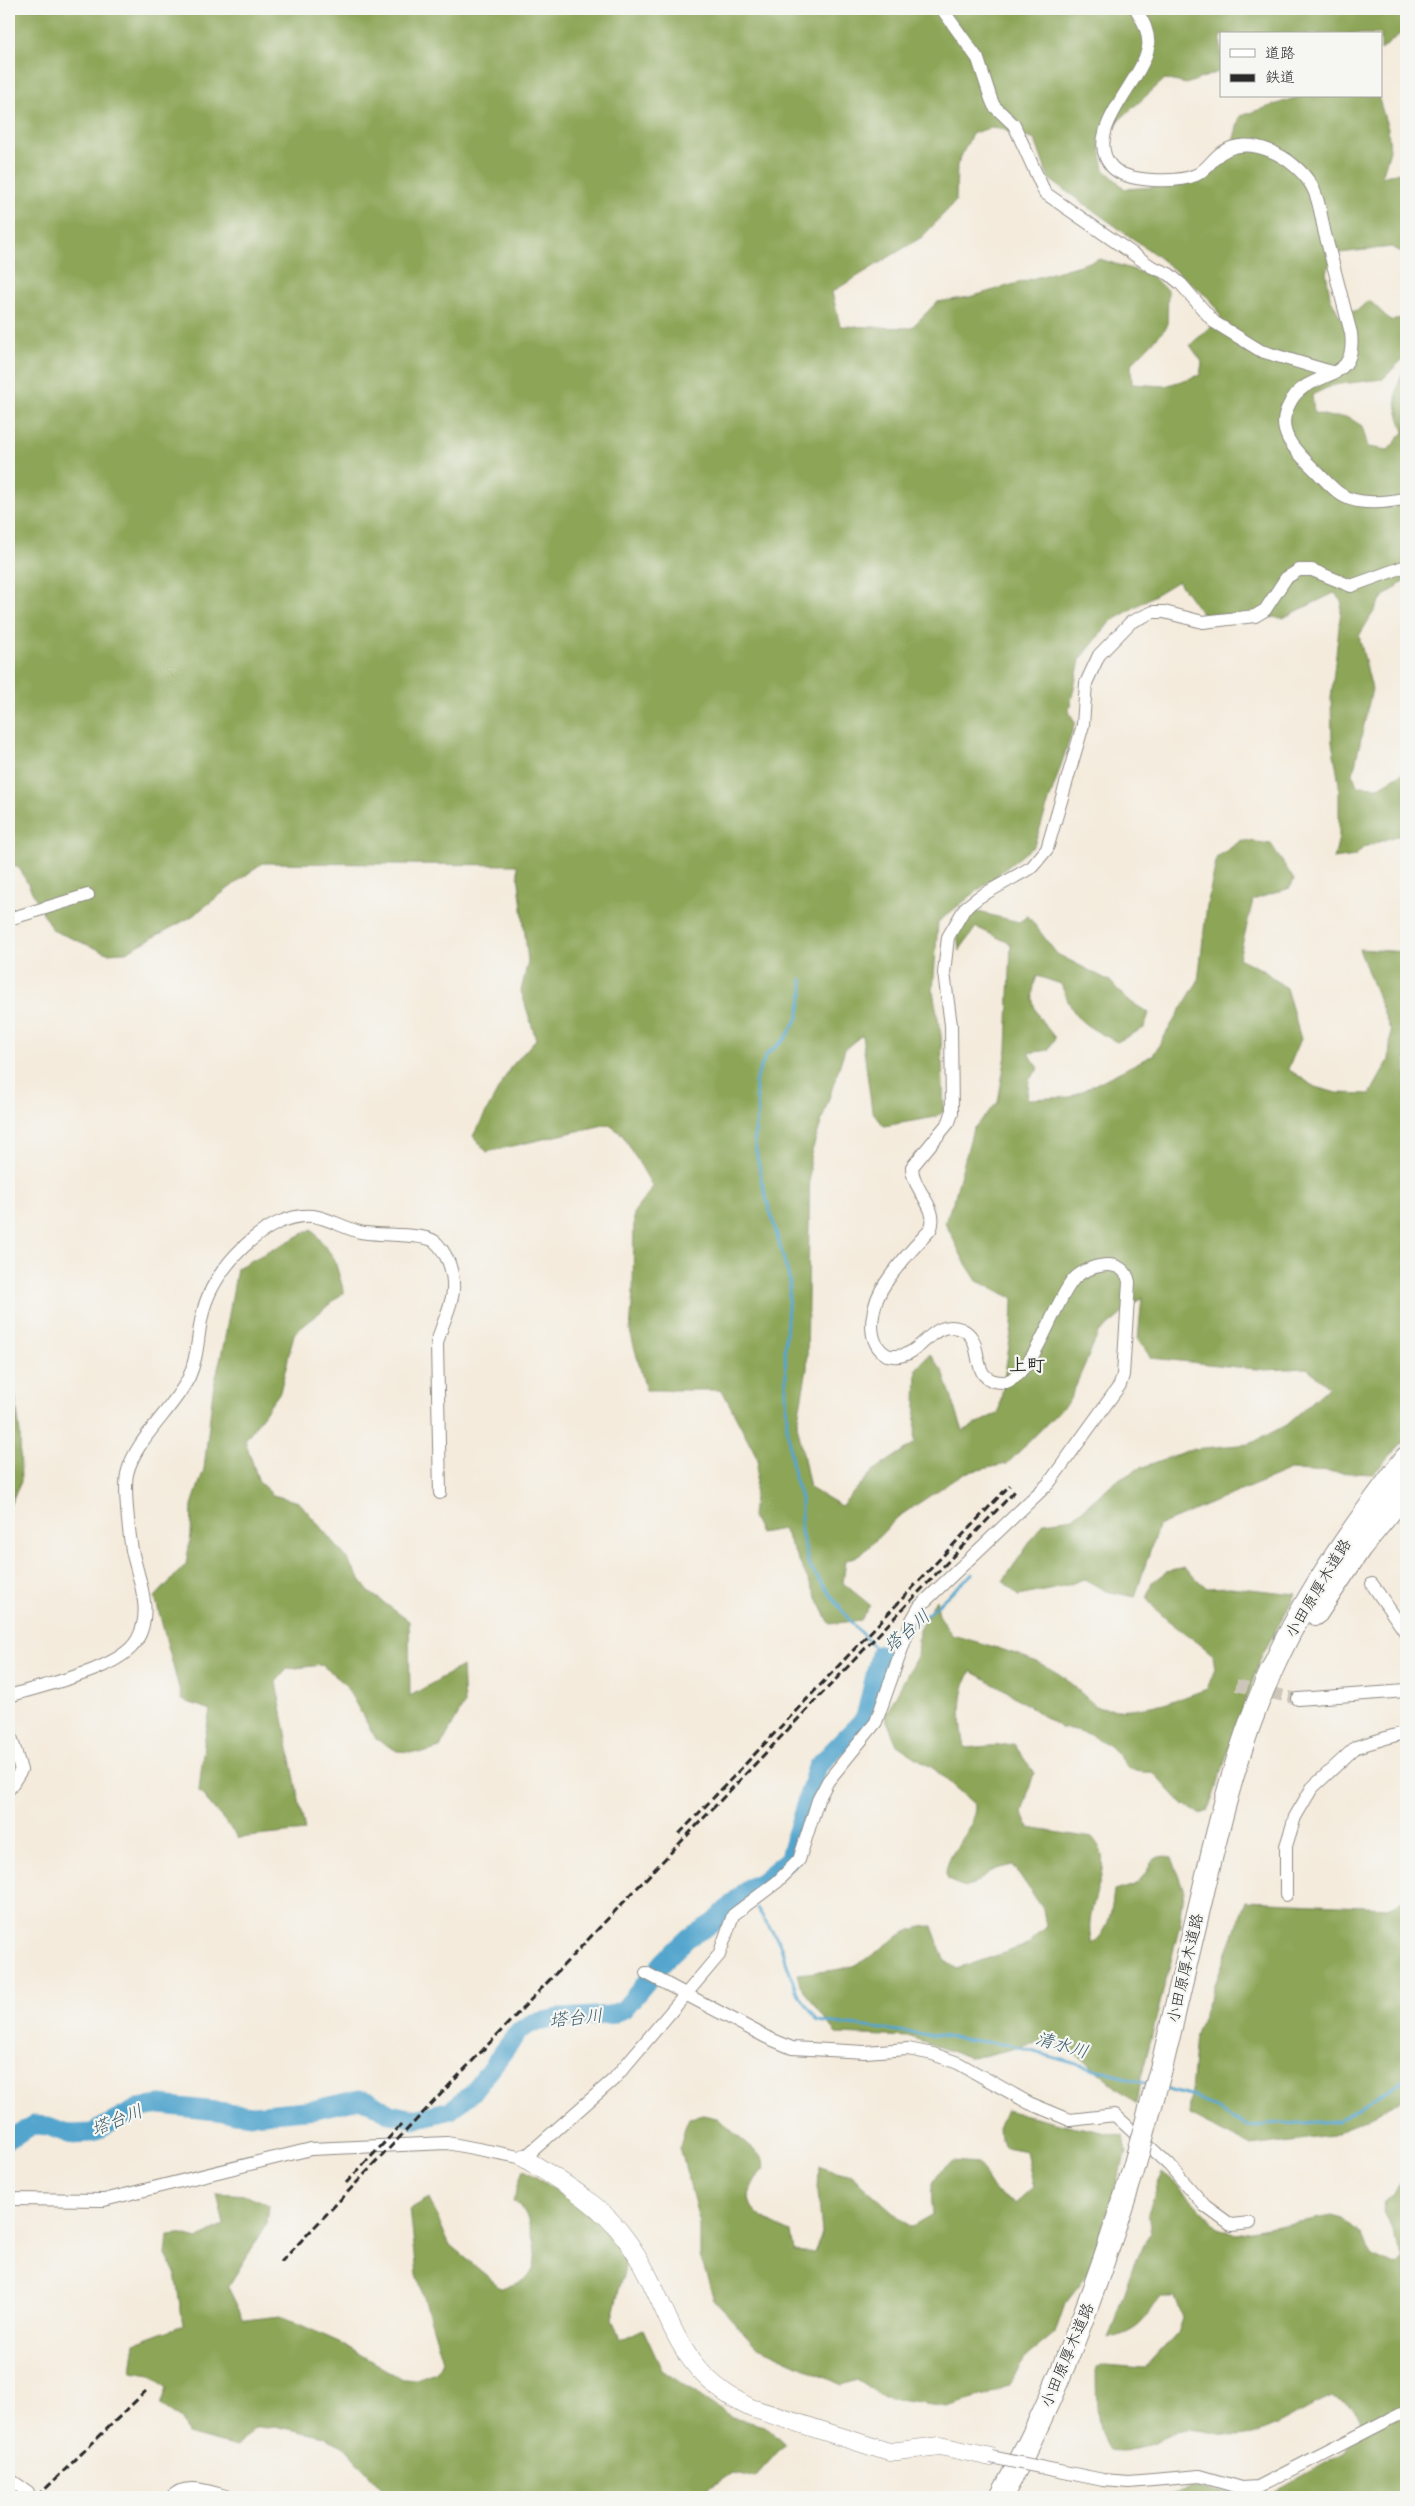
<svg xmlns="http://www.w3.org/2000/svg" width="1415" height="2506" font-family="Itim,'Klee One',sans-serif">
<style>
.forest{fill:#8ca556;stroke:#5c6840;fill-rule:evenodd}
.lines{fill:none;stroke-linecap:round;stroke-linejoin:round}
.stream{stroke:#52a5cd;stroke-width:3}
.river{stroke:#52a5cd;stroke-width:19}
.street-tunnel{stroke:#ccc5b9;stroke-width:12;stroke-dasharray:12 6;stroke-linecap:butt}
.street-casing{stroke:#908b84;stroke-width:14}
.secondary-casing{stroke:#908b84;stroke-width:19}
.highway-casing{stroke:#908b84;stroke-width:24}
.street{stroke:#fff;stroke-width:12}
.secondary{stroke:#fff;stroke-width:18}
.highway{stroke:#fff;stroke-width:22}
.rail{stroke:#2b2b2b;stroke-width:3;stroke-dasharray:8 4;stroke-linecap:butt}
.street-bridge-casing{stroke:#908b84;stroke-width:14;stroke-linecap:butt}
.highway-bridge-casing{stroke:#908b84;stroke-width:24;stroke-linecap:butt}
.street-bridge{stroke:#fff;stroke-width:12}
.highway-bridge{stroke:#fff;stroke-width:22}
.labels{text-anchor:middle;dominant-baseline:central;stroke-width:4.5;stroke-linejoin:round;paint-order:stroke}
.street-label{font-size:16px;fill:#2b2b2b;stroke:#f6f6f2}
.neighbourhood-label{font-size:18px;font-weight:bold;fill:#2b2b2b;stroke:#f6f6f2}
.water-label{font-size:18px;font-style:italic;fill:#3b5c6c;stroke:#f6f6f2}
</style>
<rect width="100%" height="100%" fill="#f6f6f2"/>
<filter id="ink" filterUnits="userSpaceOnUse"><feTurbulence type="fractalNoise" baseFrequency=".02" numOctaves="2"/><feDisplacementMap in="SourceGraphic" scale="10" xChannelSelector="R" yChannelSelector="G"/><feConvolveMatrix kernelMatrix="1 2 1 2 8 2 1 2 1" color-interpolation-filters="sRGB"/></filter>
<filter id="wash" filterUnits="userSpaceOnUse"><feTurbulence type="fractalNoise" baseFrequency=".0096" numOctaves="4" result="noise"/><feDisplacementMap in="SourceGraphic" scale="20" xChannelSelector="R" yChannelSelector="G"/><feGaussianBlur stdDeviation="1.12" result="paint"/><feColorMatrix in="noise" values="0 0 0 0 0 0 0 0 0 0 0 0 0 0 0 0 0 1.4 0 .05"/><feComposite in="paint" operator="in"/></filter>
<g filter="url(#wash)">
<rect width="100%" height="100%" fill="#f4ebdc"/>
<g class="forest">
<path d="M9 9H1406V29L1381 50V34H1221V71L1186 84 1165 79 1098 139 1104 169 1125 189 1180 185 1230 153 1240 116 1301 96H1378L1388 129 1390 150 1382 177 1406 170V254L1391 247 1340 253 1326 271 1330 297 1340 317 1359 309 1369 300 1391 321 1406 316V356L1383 379 1333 385 1312 395 1314 413 1332 417H1348L1362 426 1368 447 1388 450 1404 432C1394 401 1392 396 1406 366V580L1382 598 1359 636 1372 689 1353 774 1357 786 1379 787 1406 771V838L1396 836 1364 847 1355 856 1334 859 1339 837V784L1332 742 1331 698 1342 601 1334 593 1283 618 1201 613 1178 581 1110 622 1080 660 1069 711 1075 723 1034 846 938 922 933 991 941 1035 944 1111 936 1117 884 1126 872 1111 862 1035 845 1049 810 1157 807 1369 797 1424 810 1488 841 1506 873 1471 915 1443 917 1368 930 1354 943 1372 963 1431 999 1412 1012 1327 1013 1298 977 1281 963 1259 945 1222 955 1196 973 1129 998 1102 1007 1049 1011 944 976 927 959 951 957 930 974 911 1019 922 1028 916 1057 954 1110 981 1126 999 1149 1013 1144 1028 1117 1042C1081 1023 1076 1023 1061 984L1037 976C1026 1005 1038 1016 1055 1038L1048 1050 1028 1053 1039 1068 1029 1080 1027 1099 1070 1097 1153 1055 1198 981 1207 905 1217 857 1242 840 1271 844 1294 880 1290 888 1253 900 1239 958 1263 970 1286 988 1301 1039 1288 1069 1315 1087 1337 1093 1370 1094 1389 1060 1391 1032 1359 949 1406 952V1439L1373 1474 1290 1470 1158 1526 1135 1597 1106 1591 1084 1579 1059 1588 1018 1596 1003 1581 1044 1522 1073 1518 1113 1483 1140 1468 1192 1449 1250 1444 1286 1425 1329 1387 1307 1368 1265 1370 1151 1358 1138 1339 1142 1297 1098 1334 1069 1401 1007 1464 964 1473 898 1517 861 1555 846 1560 843 1583 870 1605 861 1620 830 1624 783 1529 760 1533 752 1517 758 1459 722 1390H646L630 1331 633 1292 634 1212 653 1187 622 1134 608 1124 487 1152 473 1136 510 1068 536 1039 521 991 528 961 517 865 262 863 191 917 126 952 107 953 52 930 20 869 9 862ZM989 128 1001 129 1035 140 1049 179 1156 255 1211 300 1221 317 1190 345 1202 362 1200 375 1165 386 1132 384 1131 364 1167 327 1168 291 1150 275 1100 259 970 297 937 302 911 328 840 326 832 292 922 237 956 201 957 165 972 134Z"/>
<path d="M312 1229 334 1258 344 1292 294 1334 280 1392 245 1440 259 1482 273 1495 299 1502 345 1556 368 1591 409 1621 410 1696 462 1666 464 1704 440 1748 423 1753 397 1751 376 1739 344 1683 322 1665 287 1669 276 1682 305 1831 239 1838 199 1791 204 1744 210 1710 182 1700 155 1597 186 1564 191 1535 192 1505 204 1469 213 1390 224 1343 237 1268Z"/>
<path d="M9 1349 20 1433 21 1482 9 1507Z"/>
<path d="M1184 1568 1207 1588 1230 1587 1296 1594 1261 1657 1208 1811 1201 1814 1183 1805 1153 1772C1119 1774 1127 1758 1105 1743 1093 1735 1075 1728 1061 1728L1002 1688 971 1671C958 1693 960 1724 965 1748L1014 1744 1034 1773 1022 1812 1029 1828 1093 1838C1096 1842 1100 1847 1101 1851 1109 1878 1082 1912 1092 1944 1109 1932 1111 1912 1114 1891 1120 1889 1132 1887 1137 1883 1151 1871 1148 1852 1172 1857L1184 1891 1180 1925 1142 2074 1137 2104 1073 2051 1053 2039 983 2056 968 2057 910 2037 836 2034 800 1985 797 1974C814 1972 840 1971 855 1965 882 1953 900 1926 932 1926L944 1960 957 1969 1027 1945 1046 1926 1043 1909 1013 1865C1006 1867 996 1868 990 1872 969 1887 971 1893 946 1878 944 1850 975 1836 975 1805L934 1769 897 1745 885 1716 917 1656 919 1630 936 1599 939 1615 952 1635C984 1644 1032 1656 1059 1674 1068 1679 1094 1707 1100 1708 1135 1714 1174 1701 1207 1689L1215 1669 1213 1655C1191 1635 1165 1623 1147 1599L1152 1582 1166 1572Z"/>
<path d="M1406 1899V2098L1332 2136 1251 2146 1189 2115 1196 2034 1246 1901 1388 1907Z"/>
<path d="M1006 2110 1072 2126 1123 2136 1126 2153 1086 2277 1065 2304 1055 2333 1027 2356 1008 2385 988 2395 946 2407 884 2398 858 2380 842 2385 756 2346 714 2300 700 2255V2224L680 2147 685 2127 689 2118 703 2115 717 2118 764 2159 765 2167C732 2205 756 2216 791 2232L794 2251 814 2253 822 2233 818 2191 819 2166 851 2175 910 2227 933 2214C930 2185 929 2179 953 2161L977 2163 995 2191 1015 2204 1034 2187 1026 2151 1005 2147 998 2129Z"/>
<path d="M523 2169 587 2209 615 2233 626 2263 612 2318 620 2340 643 2329 662 2370 732 2418 765 2426 785 2444 755 2477 732 2473 696 2497H389L343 2446 324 2437 276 2426 255 2428 237 2447 187 2434 182 2419 161 2405 167 2388 150 2374 131 2371 135 2343 183 2325 175 2273 166 2255 168 2235 178 2234 198 2239 224 2225 217 2193 247 2195 269 2205 267 2224 228 2287 244 2320 281 2316 339 2342 402 2379H416L436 2372 443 2361 417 2274 410 2209 429 2198 449 2244 500 2287C536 2284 540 2262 531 2232 529 2226 528 2218 525 2213 523 2209 517 2205 513 2202Z"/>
<path d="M1162 2173 1179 2186 1218 2227 1236 2234 1331 2216 1342 2219 1360 2234 1373 2255 1398 2266 1404 2259 1384 2212 1386 2200 1394 2193 1406 2176V2497H1164L1191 2489H1201L1266 2496 1344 2452 1361 2423C1358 2407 1347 2401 1333 2396 1301 2408 1273 2434 1238 2436 1220 2437 1198 2426 1181 2431 1154 2439 1139 2455 1109 2450 1094 2428 1097 2394 1096 2368L1105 2365 1145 2368 1178 2332 1183 2317 1175 2297H1160C1143 2323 1139 2331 1108 2339L1135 2261 1151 2233 1148 2213Z"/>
</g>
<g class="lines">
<g class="stream">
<path d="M802 979 803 992 798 1018 785 1039 766 1055 755 1082 758 1111 754 1139 762 1183 790 1281 785 1346 787 1426 794 1477 801 1498V1531L809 1566 850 1621 880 1654 902 1635"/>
<path d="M917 1623 972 1574"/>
<path d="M747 1889 750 1895"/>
<path d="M757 1908 779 1942 796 1990 818 2021 1010 2045 1147 2084"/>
<path d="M1163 2088 1190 2095 1247 2126 1337 2121 1406 2077"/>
</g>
<path class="river" d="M9 2139 33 2125 48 2126 69 2134 92 2133 139 2108 161 2105 253 2115 316 2109 359 2099 371 2102 390 2114 414 2119 451 2110 473 2092 519 2031 532 2023 559 2018 609 2015 624 2009 664 1961 688 1938 713 1923 747 1889 761 1882 788 1860 817 1767 865 1718 880 1654"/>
</g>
</g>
<g filter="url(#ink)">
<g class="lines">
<path class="street-tunnel" d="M1236 1685 1298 1699"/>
<g class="street-casing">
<g id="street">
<path d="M942 9 978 59 991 99 994 106 1014 125 1045 193 1152 267 1169 274 1181 284 1214 322 1261 351 1335 373"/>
<path d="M1136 9C1143 21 1150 33 1148 48 1141 83 1081 133 1112 167 1127 183 1177 183 1196 175 1207 170 1212 159 1221 153 1250 133 1293 157 1310 183 1319 197 1321 217 1325 234 1334 267 1342 300 1351 333 1356 375 1330 371 1304 387 1298 391 1292 398 1289 405 1273 433 1299 454 1317 472 1324 479 1331 487 1339 493 1355 506 1388 503 1406 498"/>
<path d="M9 919 88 895"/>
<path d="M1372 1584 1406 1633"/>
<path d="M9 1696C42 1685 120 1670 137 1640 154 1611 138 1579 132 1550 129 1533 124 1490 127 1474 135 1439 173 1410 189 1377 199 1355 197 1334 203 1312 212 1270 267 1211 313 1216 328 1218 344 1228 360 1232 378 1236 421 1233 434 1241 441 1246 446 1256 449 1263 461 1298 444 1312 437 1344L440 1493"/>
<path d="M1298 1699 1406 1691"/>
<path d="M9 1730 21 1770 9 1789"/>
<path d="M1286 1895V1846L1295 1817 1312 1788 1356 1747 1406 1732"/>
<path d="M646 1973 766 2037 792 2048 865 2052 908 2049 933 2054 958 2063 1029 2103 1070 2120 1115 2115 1169 2165 1205 2206 1231 2225 1250 2223"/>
<path d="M9 2199 104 2200 311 2149 447 2143 524 2158 614 2079 719 1955 733 1915 777 1882 799 1860 818 1800 828 1781 876 1722 912 1620 920 1606 1049 1483 1120 1385 1123 1375 1129 1282C1124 1255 1086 1265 1073 1280 1053 1304 1036 1371 1006 1382 964 1384 989 1340 961 1329 928 1317 922 1364 887 1355 862 1340 873 1300 887 1281 899 1263 915 1246 930 1230 941 1209 912 1190 912 1167L949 1122 952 1113 951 1025 944 973 948 937 965 908 979 897 1032 867 1047 849 1083 725 1086 683 1099 655 1131 622 1153 612H1164L1203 622 1255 616 1265 610 1286 578 1299 570H1312L1351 586 1406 566"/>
<path d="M1069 2473 1103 2480 1129 2482 1200 2476 1242 2488 1258 2487 1406 2411"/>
<path d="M9 2479 28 2492 22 2497"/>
<path d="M172 2497C185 2481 213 2493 229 2497"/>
</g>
</g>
<g class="secondary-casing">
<path id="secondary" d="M524 2158C560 2181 600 2203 625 2238 674 2304 666 2367 751 2408L889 2452 940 2446 991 2457"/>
</g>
<g class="highway-casing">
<g id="highway">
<path d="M1316 1614 1360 1548 1406 1492"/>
<path d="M1162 2065C1175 2008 1189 1950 1203 1892 1221 1815 1240 1737 1274 1665 1308 1590 1356 1524 1406 1458"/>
<path d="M1001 2497C1058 2394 1098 2283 1133 2171"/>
</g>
</g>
<use href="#street" class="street"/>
<use href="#secondary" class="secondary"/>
<use href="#highway" class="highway"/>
<g class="rail">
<path d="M679 1834 1010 1485"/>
<path d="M346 2183 403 2123"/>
<path d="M281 2262 1016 1490"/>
<path d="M37 2497 148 2389"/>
</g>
<g class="street-bridge-casing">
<path id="street-bridge" d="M991 2457 1069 2473"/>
</g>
<g class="highway-bridge-casing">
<path id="highway-bridge" d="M1133 2171 1162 2065"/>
</g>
<use href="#street-bridge" class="street-bridge"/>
<use href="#highway-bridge" class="highway-bridge"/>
</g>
</g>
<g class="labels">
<g class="street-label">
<text transform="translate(1318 1588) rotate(-59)">小田原厚木道路</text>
<text transform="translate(1185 1968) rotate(-77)">小田原厚木道路</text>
<text transform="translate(1067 2355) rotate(-67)">小田原厚木道路</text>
</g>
<g class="neighbourhood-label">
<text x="1027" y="1365">上町</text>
</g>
<g class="water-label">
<text transform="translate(907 1631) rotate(-41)">塔台川</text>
<text transform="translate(576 2018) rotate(-6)">塔台川</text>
<text transform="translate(1062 2045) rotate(16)">清水川</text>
<text transform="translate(117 2120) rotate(-22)">塔台川</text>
</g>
</g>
<rect width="1415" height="2506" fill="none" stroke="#f6f6f2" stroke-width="30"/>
<rect x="1220" y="32" width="162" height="65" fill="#f6f6f2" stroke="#a5a5a2"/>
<rect x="1230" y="49" width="25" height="8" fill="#ffffff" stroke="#a5a5a2"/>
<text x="1265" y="58" font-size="15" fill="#2b2b2b">道路</text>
<rect x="1230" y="74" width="25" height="8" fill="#2b2b2b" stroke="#a5a5a2"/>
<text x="1265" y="82" font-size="15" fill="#2b2b2b">鉄道</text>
</svg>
